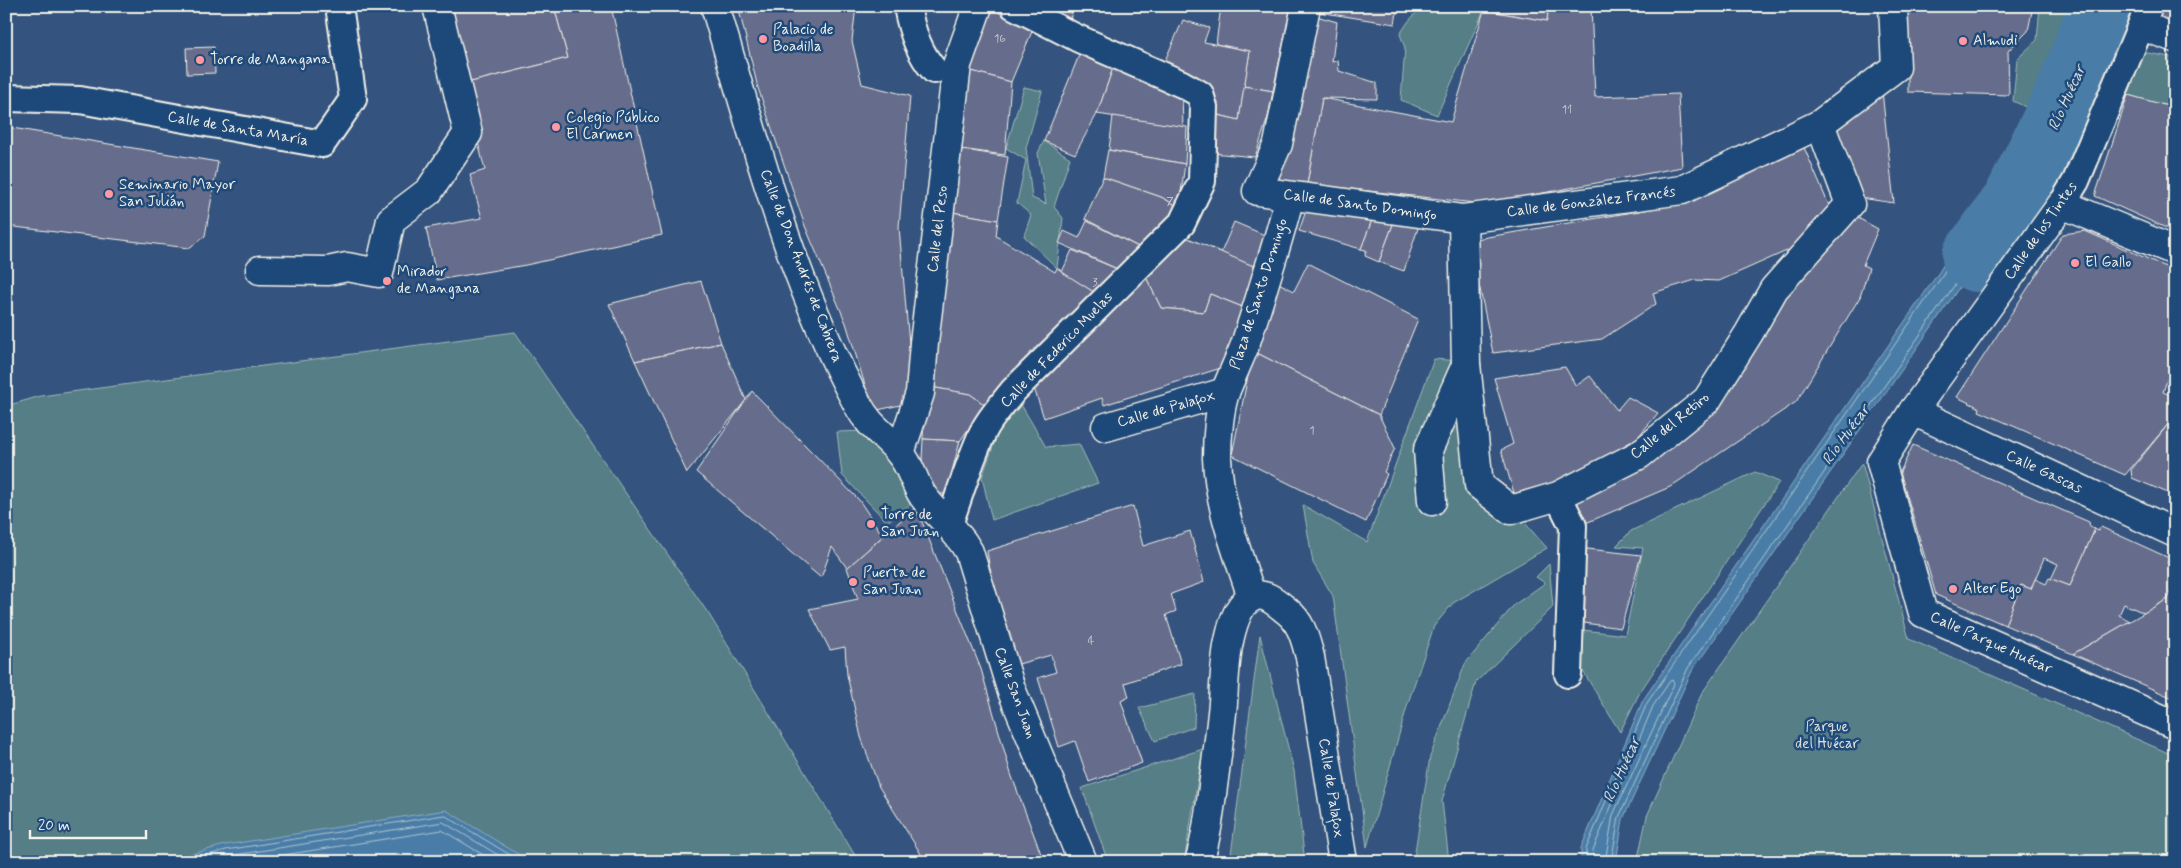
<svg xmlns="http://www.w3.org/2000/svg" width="2181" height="868" font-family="Mynerve,sans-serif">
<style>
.green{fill:#547e86;stroke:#a4b8b7}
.water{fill:#4a7da7;stroke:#8eabc1}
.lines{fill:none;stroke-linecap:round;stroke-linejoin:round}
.shore{stroke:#b0c3ce;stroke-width:1}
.river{stroke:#4a7da7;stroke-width:70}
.building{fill:#666d8c;stroke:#f4f1e8}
.pedestrian-casing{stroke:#f4f1e8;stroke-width:30}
.minor-casing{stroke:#f4f1e8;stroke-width:31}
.tertiary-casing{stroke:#f4f1e8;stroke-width:31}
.pedestrian{stroke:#1f4a7a;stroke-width:26}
.minor{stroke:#1f4a7a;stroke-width:28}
.tertiary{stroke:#1f4a7a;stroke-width:28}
.poi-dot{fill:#ff9aa2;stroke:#1f4a7a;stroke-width:2}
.labels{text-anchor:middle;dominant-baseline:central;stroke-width:5;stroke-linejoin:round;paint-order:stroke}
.number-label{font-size:12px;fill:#d0d0d1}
.poi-label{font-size:15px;fill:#f4f1e8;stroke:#1f4a7a;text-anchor:start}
.street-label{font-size:15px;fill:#f4f1e8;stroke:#1f4a7a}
.park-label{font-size:15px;fill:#dce0d9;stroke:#1f4a7a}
.water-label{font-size:16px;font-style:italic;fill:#dae0de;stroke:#1f4a7a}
</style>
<rect width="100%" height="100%" fill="#34547f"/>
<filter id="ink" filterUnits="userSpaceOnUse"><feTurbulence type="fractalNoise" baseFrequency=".02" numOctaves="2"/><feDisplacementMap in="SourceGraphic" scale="10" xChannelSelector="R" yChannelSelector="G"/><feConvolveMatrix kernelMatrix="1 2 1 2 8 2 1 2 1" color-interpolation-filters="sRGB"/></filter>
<g filter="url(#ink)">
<g class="green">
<path d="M1422 6 1484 10 1437 115 1401 100 1405 48 1400 34 1408 22Z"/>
<path d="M2040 6H2086L2032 110 2013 101 2017 59 2037 40Z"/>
<path d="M2142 52 2175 58V108L2128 95Z"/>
<path d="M1024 87 1042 91 1026 148 1032 198 1046 204 1038 153 1044 141 1070 158 1054 207 1063 218 1057 268 1024 236 1031 215 1017 203 1026 160 1006 148Z"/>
<path d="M515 332 710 616 859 862H6V406L41 396Z"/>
<path d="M1434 359 1460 361 1436 450 1462 385 1472 488 1524 522 1547 548 1453 603 1434 626 1408 703 1367 847 1333 596 1313 563 1303 505 1367 542Z"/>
<path d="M1013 391 1046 447 1079 444 1098 483 992 520 982 477Z"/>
<path d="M867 431 895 458 910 505 887 522 842 475 837 432Z"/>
<path d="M1862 463 1909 639 2175 756V862H1637L1647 816 1702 693Z"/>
<path d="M1755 472 1779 482 1640 692 1620 732 1581 668 1583 630 1625 635 1643 548 1616 546 1631 531Z"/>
<path d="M1549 564 1553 607 1476 682 1442 801 1449 862H1415L1414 858 1430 757 1465 664 1514 605 1545 583 1536 577Z"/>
<path d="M1260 635 1294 771 1305 862H1230Z"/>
<path d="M1195 694 1194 727 1155 741 1139 708Z"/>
<path d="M1203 749 1184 862H1108L1082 788Z"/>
</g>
<g class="water">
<path d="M2086 6H2124L2113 38 2064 136 2026 121Z"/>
<path d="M2006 164 2034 180 1692 671 1623 819 1616 862H1581V848L1643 700 1939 272Z"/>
<path d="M446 810 531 862H162L225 845Z"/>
</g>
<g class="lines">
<g class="shore">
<path d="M2090 6 2034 116 2036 119 2060 129 2062 128 2108 36 2119 6"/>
<path d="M2096 6 2095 13 2043 113 2044 116 2057 121 2059 120 2102 34 2112 6"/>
<path d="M2011 180 2016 183 2017 186 1966 260H1962V257Z"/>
<path d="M182 862 226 850 444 815 522 862"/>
<path d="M206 862 228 856 443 822 510 862"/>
<path d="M239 862 442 830 495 862"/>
<path d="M1586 862V849L1647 703 1943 275 2007 173 2010 172 2025 181V184L1688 668 1619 817 1611 862"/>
<path d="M1592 862 1593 850 1653 706 1670 681 1672 680 1674 684 1613 815 1605 862"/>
</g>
<path class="river" d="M1977 257 2017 203 2072 91 2104 6"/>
</g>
<g class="building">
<path d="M443 6H554L568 58 463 84Z"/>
<path d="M554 6H611L662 235 526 265 437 280 426 228 482 218 470 175 485 170 463 84 568 58Z"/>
<path d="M738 6H856L852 41 862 84 910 96 899 227 914 402 873 411 846 323 805 226 758 88Z"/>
<path d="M985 6 1033 29 1011 82 961 68Z"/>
<path d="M1021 6H1074L1068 26Z"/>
<path d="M1221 6H1291L1273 91 1244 86 1250 51 1216 44Z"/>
<path d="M1319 6H1398L1395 24 1318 12Z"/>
<path d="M1429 6H1558L1556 10 1548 12 1547 21 1484 10Z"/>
<path d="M1561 6H1591L1595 97 1678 94 1682 167 1484 204 1307 184 1322 98 1451 122 1484 10 1547 21 1548 12 1556 10Z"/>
<path d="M1907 6H2033L2028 31 2008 51 2009 95 1908 92Z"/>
<path d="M2163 6H2175V24L2159 20Z"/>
<path d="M1313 15 1337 22 1332 62 1338 60 1339 71 1377 83V99L1322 98 1307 184 1297 189 1267 183Z"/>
<path d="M1183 20 1209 28 1204 42 1250 51 1239 120 1214 114 1210 108 1211 88 1162 67Z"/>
<path d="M214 47 215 73 187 74 186 48Z"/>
<path d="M1080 53 1113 68 1097 114 1075 154 1044 141Z"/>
<path d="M1115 62 1182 95 1183 127 1097 114Z"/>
<path d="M961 68 1011 82 1005 155 953 148Z"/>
<path d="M1244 86 1273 91 1268 117 1255 157 1212 153 1214 114 1239 120Z"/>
<path d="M1882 90 1885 120 1894 203 1861 198 1831 121Z"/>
<path d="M2128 95 2175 108V232L2095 196Z"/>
<path d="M1113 116 1187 127 1185 164 1109 150Z"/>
<path d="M6 127 218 162 205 236 189 248 6 226Z"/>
<path d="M1803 145 1831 210 1811 226 1798 246 1719 281 1695 280 1653 293 1656 304 1602 339 1493 353 1470 240 1674 205Z"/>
<path d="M953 148 1008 157 998 220 946 211Z"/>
<path d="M1108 150 1185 164 1179 207 1161 197 1103 177Z"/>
<path d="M1103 177 1161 197 1179 207 1148 252 1085 219Z"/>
<path d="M1308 205 1374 215 1361 249 1299 231Z"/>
<path d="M946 211 998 220 996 236 1055 272 1057 268 1097 294 985 405 970 394 925 386Z"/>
<path d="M1849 213 1878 229 1863 265 1869 268 1860 297 1796 402 1670 487 1581 525 1569 496 1744 359 1790 280Z"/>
<path d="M1374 215 1395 219 1379 262 1365 256 1366 250 1361 249Z"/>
<path d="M1395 219 1420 222 1404 271 1379 262Z"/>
<path d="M1087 221 1148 252 1122 271 1059 243 1064 231 1079 238Z"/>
<path d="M1234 222 1267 236 1258 268 1221 253Z"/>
<path d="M2085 231 2175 271V370L2167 380 2163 392 2175 397V416L2125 475 1979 411 1980 408 1957 397 2063 234Z"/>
<path d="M1188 238 1258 268 1245 308 1210 294 1204 312 1161 308 1143 271 1160 255Z"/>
<path d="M1072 250 1122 271 1097 294 1062 272Z"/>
<path d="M1308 263 1418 319 1379 415 1253 351 1271 279 1294 291Z"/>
<path d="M1143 271 1161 308 1204 312 1210 294 1245 308 1224 367 1104 405 1102 398 1044 418 1032 382Z"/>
<path d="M701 281 721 343 635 361 609 304Z"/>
<path d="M721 343 746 400 687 473 635 361Z"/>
<path d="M1253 351 1379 415 1395 448 1384 472 1387 474 1366 522 1232 455Z"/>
<path d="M1565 367 1576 386 1590 376 1617 410 1628 397 1658 413 1638 437 1569 480 1515 496 1501 450 1513 444 1494 378Z"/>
<path d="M925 386 970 394 985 405 960 441 923 439Z"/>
<path d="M752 391 859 500 883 536 847 568 832 547 821 578 696 472Z"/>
<path d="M2175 416V496L2132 478 2131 470Z"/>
<path d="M923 439 960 441 946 494H934L921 481Z"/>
<path d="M1913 445 2089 522 2090 527 2095 529 2070 586 2051 579 2058 564 2044 558 2031 589 2021 585 2005 625 1936 595 1900 472Z"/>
<path d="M1133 506 1143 546 1190 531 1204 582 1171 594 1176 611 1166 615 1181 664 1125 683 1129 697 1121 701 1142 763 1089 782 1075 741 1059 747 1038 678 1056 672 1051 655 1015 665 993 593 996 590 991 576 987 551Z"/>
<path d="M916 507 981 669 1011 774 1044 862H926L879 787 861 737 847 675 845 647 830 650 809 609 858 599 847 568Z"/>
<path d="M2101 527 2169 558 2167 563 2175 566V582L2168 599 2144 613 2124 604 2119 615 2130 621 2073 654 2005 625 2021 585 2031 589 2035 579 2046 584 2049 578 2070 586 2095 529 2098 531Z"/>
<path d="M1579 548 1641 555 1621 628 1584 623Z"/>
<path d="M2175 582V699L2073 654 2168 599Z"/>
</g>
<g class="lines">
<g class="pedestrian-casing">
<g id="pedestrian">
<path d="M907 6C911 29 918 52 934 70"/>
<path d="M6 98 80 100 322 144 353 99 339 6"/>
<path d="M2062 204 2076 181 2149 6"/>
<path d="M1558 496 1573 526 1568 674"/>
<path d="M949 524C960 494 969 462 983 432 990 417 1003 404 1013 391L1182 223 1202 181 1204 107 1200 94 1182 84 1077 38 1014 6"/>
</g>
</g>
<g class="minor-casing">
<g id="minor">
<path d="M1306 6 1278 144 1257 191 1463 219 1682 190 1820 124 1896 67 1893 6"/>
<path d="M2142 26 2175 38"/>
<path d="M1463 219 1466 364 1479 485 1511 510 1558 496 1639 455 1707 400 1749 333 1774 289 1850 204 1820 124"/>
<path d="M2175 251 2062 204 1913 411 1881 462 1923 613 2175 725"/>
<path d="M260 270 328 271 347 267 379 273 391 220 429 191 468 133 437 6"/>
<path d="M1913 411 2175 533"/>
<path d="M1106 427 1225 392"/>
<path d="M900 453 920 393 924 343 957 65 978 6"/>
<path d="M1432 501 1428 450 1466 365"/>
<path d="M1252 597C1237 551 1219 507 1217 458 1217 439 1219 408 1226 390 1232 375 1239 360 1245 345 1261 295 1277 246 1290 196"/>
</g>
</g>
<g class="tertiary-casing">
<g id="tertiary">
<path d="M715 6C755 141 791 281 858 405 871 429 885 434 900 453 911 466 914 483 923 496 938 517 956 528 969 552L1011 689 1083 862"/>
<path d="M1199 862C1206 840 1209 817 1212 794 1216 764 1220 734 1223 703 1224 685 1225 665 1228 646 1231 631 1236 604 1253 597 1265 591 1278 604 1287 611 1302 623 1305 639 1310 657L1343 862"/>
</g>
</g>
<use href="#pedestrian" class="pedestrian"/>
<use href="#minor" class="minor"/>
<use href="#tertiary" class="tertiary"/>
</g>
</g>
<g class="poi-dot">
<circle cx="763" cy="39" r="5"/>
<circle cx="1963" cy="41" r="5"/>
<circle cx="200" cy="60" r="5"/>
<circle cx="556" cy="127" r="5"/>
<circle cx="109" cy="194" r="5"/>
<circle cx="2075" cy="263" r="5"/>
<circle cx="387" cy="281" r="5"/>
<circle cx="871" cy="524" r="5"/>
<circle cx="853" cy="582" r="5"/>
<circle cx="1953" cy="589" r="5"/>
</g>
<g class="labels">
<g class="number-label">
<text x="1000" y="39">16</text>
<text x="1567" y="110">11</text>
<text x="1170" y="202">7</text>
<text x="1095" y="283">3</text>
<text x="1312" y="431">1</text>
<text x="1091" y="641">4</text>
</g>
<g class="poi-label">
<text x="773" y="30">Palacio de<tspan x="773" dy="17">Boadilla</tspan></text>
<text x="1973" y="41">Almudi</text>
<text x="210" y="60">Torre de Mangana</text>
<text x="566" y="118">Colegio Público<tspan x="566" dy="17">El Carmen</tspan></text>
<text x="119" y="185">Seminario Mayor<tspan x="119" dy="17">San Julián</tspan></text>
<text x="2085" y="263">El Gallo</text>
<text x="397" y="272">Mirador<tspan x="397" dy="17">de Mangana</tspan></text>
<text x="881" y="515">Torre de<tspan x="881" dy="17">San Juan</tspan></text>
<text x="863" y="573">Puerta de<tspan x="863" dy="17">San Juan</tspan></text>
<text x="1963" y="589">Alter Ego</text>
</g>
<g class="street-label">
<text transform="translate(238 129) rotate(10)">Calle de Santa María</text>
<text transform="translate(1591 202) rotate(-7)">Calle de González Francés</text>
<text transform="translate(1360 205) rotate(8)">Calle de Santo Domingo</text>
<text transform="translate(938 229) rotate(-83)">Calle del Peso</text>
<text transform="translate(2041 231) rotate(-55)">Calle de los Tintes</text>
<text transform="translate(801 266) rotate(69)">Calle de Don Andrés de Cabrera</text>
<text transform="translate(1259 294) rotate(-72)">Plaza de Santo Domingo</text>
<text transform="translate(1057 350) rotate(-46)">Calle de Federico Muelas</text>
<text transform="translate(1166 409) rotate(-16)">Calle de Palafox</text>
<text transform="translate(1670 426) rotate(-39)">Calle del Retiro</text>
<text transform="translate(2044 472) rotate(25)">Calle Gascas</text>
<text transform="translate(1991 643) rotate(24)">Calle Parque Huécar</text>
<text transform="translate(1015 693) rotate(70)">Calle San Juan</text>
<text transform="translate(1331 788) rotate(81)">Calle de Palafox</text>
</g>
<g class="park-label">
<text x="1827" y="727">Parque<tspan x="1827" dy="17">del Huécar</tspan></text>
</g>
<g class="water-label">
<text transform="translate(2067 98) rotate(-66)">Río Huécar</text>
<text transform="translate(1846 435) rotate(-54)">Río Huécar</text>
<text transform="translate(1622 770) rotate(-66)">Río Huécar</text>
</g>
</g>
<rect width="2181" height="868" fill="none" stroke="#1f4a7a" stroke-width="25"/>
<rect x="12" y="12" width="2156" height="843" fill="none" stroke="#f4f1e8" stroke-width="2" filter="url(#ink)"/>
<path d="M30 830v8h116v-8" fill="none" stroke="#f4f1e8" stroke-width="2.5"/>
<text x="38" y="830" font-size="15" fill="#f4f1e8" stroke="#1f4a7a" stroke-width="4" paint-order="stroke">20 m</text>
</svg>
